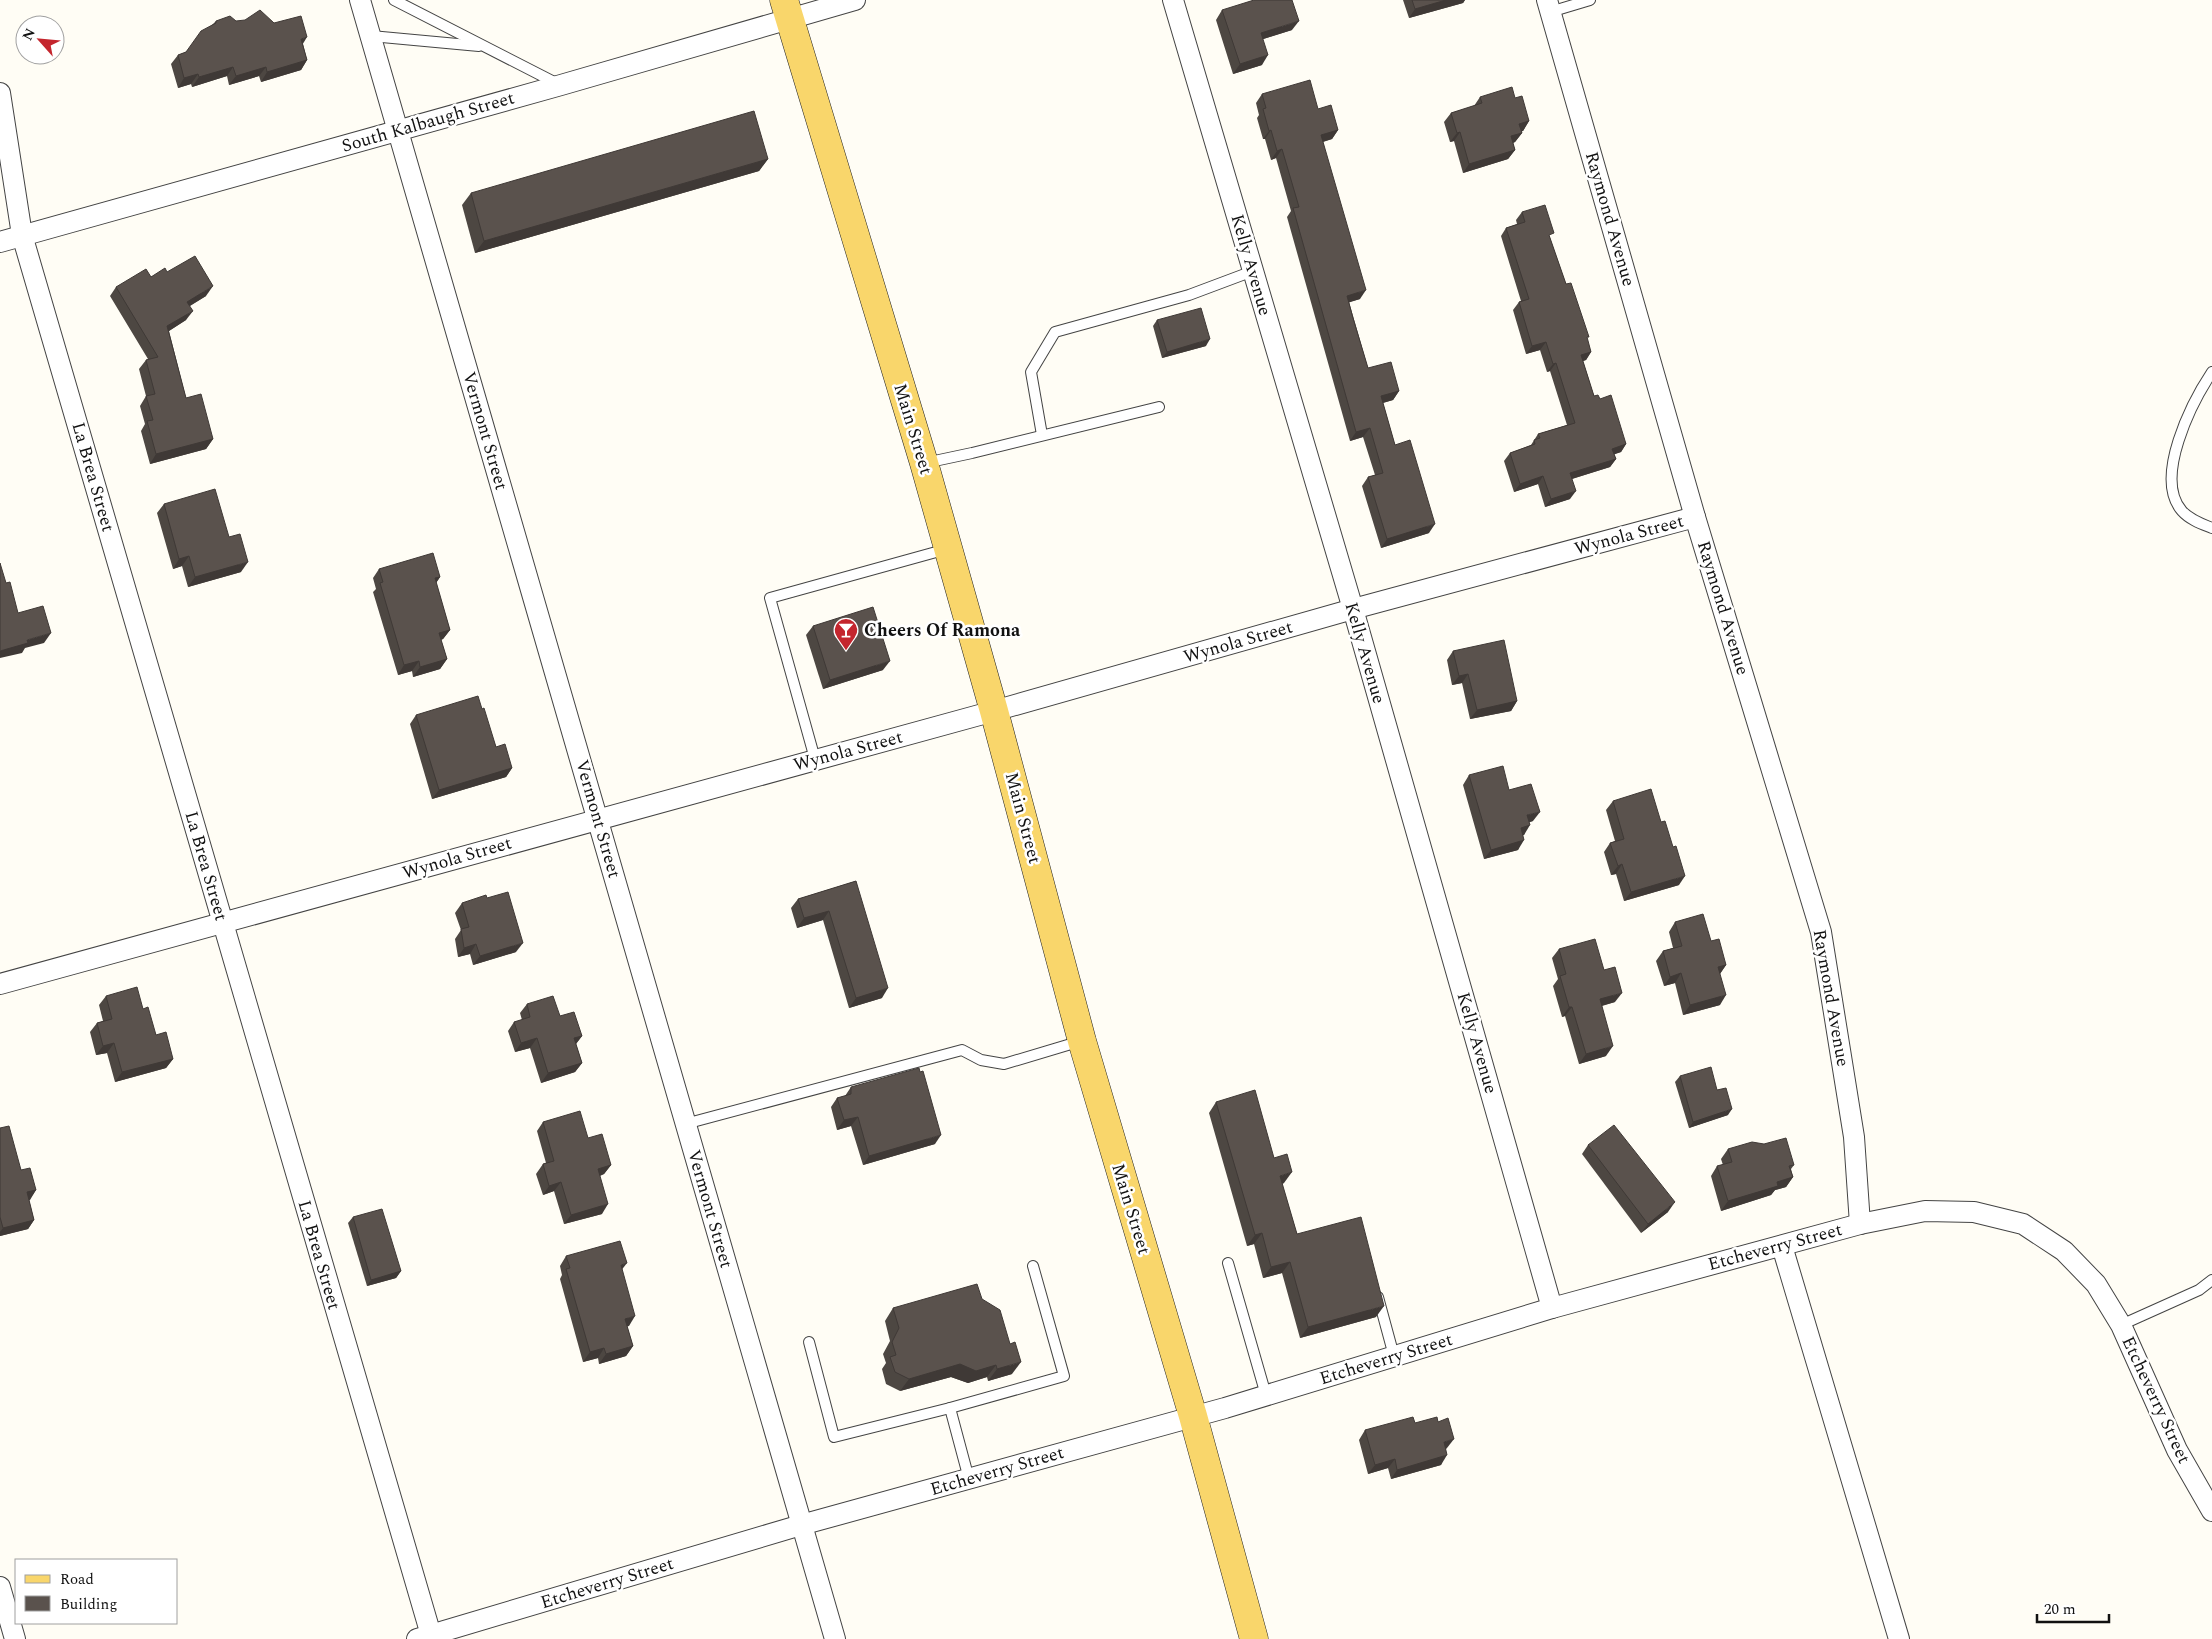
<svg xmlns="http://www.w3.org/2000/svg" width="2212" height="1639" font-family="Spectral,serif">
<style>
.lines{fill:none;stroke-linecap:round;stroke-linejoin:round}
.lane-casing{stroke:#444;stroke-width:12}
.street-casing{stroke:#444;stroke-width:22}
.primary-casing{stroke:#222;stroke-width:29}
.lane{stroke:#fff;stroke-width:10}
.street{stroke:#fff;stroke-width:20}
.primary{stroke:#f9d66b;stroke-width:28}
.wall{fill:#4d4742}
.shaded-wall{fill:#3f3936}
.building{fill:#5a524d;stroke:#3f3936}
.labels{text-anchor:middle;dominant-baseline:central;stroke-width:5;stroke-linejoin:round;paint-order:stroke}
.street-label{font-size:18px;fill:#111;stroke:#fff}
.poi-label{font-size:18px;font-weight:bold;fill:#111;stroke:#fff;text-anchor:start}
</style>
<rect width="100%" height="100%" fill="#fffdf5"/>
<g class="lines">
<g class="lane-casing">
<g id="lane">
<path d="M394 0 560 85"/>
<path d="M1550 12 1590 0"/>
<path d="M371 36 479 46"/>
<path d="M2212 372C2192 402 2153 478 2182 511 2190 520 2202 524 2212 528"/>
<path d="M1042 435 1031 372 1055 332 1189 295 1253 271"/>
<path d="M925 463 972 453 1159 407"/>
<path d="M815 759 770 598 947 549"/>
<path d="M685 1124 962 1050 981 1060 1004 1064 1081 1041"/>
<path d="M1228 1263 1266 1395"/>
<path d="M1378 1297 1394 1356"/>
<path d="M2121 1325 2199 1290 2212 1280"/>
<path d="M809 1342 834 1437 950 1408 969 1479"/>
<path d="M950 1408 1064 1376 1033 1266"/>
</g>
</g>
<g class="street-casing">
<g id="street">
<path d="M360 0 835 1639"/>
<path d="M1173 0 1353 609 1552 1308"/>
<path d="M1547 0 1695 517 1821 932 1854 1137 1860 1224"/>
<path d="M0 93 22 235 431 1635"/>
<path d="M0 242 561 85 855 0"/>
<path d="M0 984 994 711 1353 609 1695 517"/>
<path d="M1782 1246 1899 1639"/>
<path d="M0 1587 15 1639"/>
<path d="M417 1639 801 1525 1225 1408 1552 1308 1860 1224 1925 1211 1974 1212 2023 1224 2064 1251 2096 1284 2121 1325 2177 1450 2212 1511"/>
</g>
</g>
<g class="primary-casing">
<path id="primary" d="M784 0 924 463 994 711 1082 1041 1193 1416 1254 1639"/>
</g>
<use href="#lane" class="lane"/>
<use href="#street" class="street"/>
<use href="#primary" class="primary"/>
</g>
<g class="wall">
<path d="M1403 0H1465L1463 3 1409 18Z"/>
<path d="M1222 10 1292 30 1263 39 1262 65 1233 74 1216 20Z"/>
<path d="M216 21 274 23 303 44 307 60 301 70 261 82 259 76 229 85 227 76 192 87 191 84 178 88 171 64 178 55 186 52 213 24Z"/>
<path d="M1262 94 1318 109 1338 130 1332 139 1323 142 1360 299 1349 302 1368 368 1399 391 1393 400 1383 403 1395 445 1429 533 1381 548 1362 486 1368 477 1375 475 1363 437 1350 441 1287 217 1291 211 1276 158 1271 160 1265 139H1263L1257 118 1259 115 1256 103Z"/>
<path d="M1480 97 1515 98 1529 121 1523 131H1521L1522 133 1515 142 1513 143 1515 150 1508 159 1463 173 1454 141 1450 142 1444 122 1451 113 1474 106Z"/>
<path d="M768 159 759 171 475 253 462 205 471 193Z"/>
<path d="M1522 212 1550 238 1566 284 1587 339 1591 352 1586 360 1583 361 1594 396 1600 399 1626 444 1621 452 1614 454 1616 459 1610 467 1572 479 1570 499 1545 507 1538 484 1514 492 1504 461 1510 453 1531 445 1538 434 1567 425 1550 371 1547 372 1540 350 1526 354 1513 310 1519 302 1521 301 1501 236 1506 228 1517 224 1516 220Z"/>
<path d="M167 272 206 296 190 306 186 320 169 331 186 398 213 439 206 449 150 464 141 431 145 424 140 406 146 396 139 369 146 360 148 359 110 296 116 287Z"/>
<path d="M1157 320 1206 346 1162 358 1153 326Z"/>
<path d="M164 504 229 537 241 572 188 587 182 566 173 569 157 513Z"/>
<path d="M379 569 440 577 436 583 450 630 443 639 441 640 447 659 440 669 413 677 412 671 398 675 373 592 376 589 373 578Z"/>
<path d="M813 626 883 670 823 689 806 635Z"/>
<path d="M1453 651 1517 701 1511 711 1470 719 1462 683 1452 685 1447 660Z"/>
<path d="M482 709 496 747 512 768 506 777 432 799 410 724 416 715Z"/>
<path d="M1469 775 1509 790 1533 821 1529 822 1524 835H1523L1518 850 1484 859 1463 785Z"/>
<path d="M1613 801 1679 885 1624 901 1616 874 1611 875 1604 852 1610 843 1615 841 1606 810Z"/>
<path d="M856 881 882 998 849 1008 823 920 797 928 791 908 798 899Z"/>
<path d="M487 898 516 952 473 965 470 954 458 957 455 939 461 930 455 913 462 903Z"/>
<path d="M1675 922 1711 941 1726 965 1720 974V1005L1683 1015 1675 983 1664 986 1656 961 1663 951 1673 948 1669 932Z"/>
<path d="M1559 949 1604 970 1615 1002 1602 1006 1606 1056 1579 1064 1565 1016 1562 1017 1553 986 1558 979 1552 958Z"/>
<path d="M106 996 143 1009 156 1035 173 1059 166 1068 115 1082 107 1053 96 1055 90 1032 97 1023 103 1021 99 1005Z"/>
<path d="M527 1004 560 1016 582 1036 576 1044 582 1063 575 1072 541 1083 530 1048 515 1052 508 1031 514 1022 522 1020 520 1013Z"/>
<path d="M1680 1076 1728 1115 1689 1128 1675 1082Z"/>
<path d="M851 1087 935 1144 863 1165 851 1126 837 1130 831 1107 837 1098 845 1096Z"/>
<path d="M1216 1102 1274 1158 1284 1183 1282 1184 1297 1234 1376 1317 1300 1338 1282 1273 1263 1278 1254 1244 1247 1246 1209 1113Z"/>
<path d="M543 1122 588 1138 611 1165 604 1174 600 1176 602 1214 564 1224 554 1191 543 1195 536 1174 543 1164 546 1163 537 1131Z"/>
<path d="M0 1128 21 1170 36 1190 29 1200 34 1220 28 1229 0 1236Z"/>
<path d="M1588 1145 1668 1212 1641 1233 1582 1154Z"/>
<path d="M1728 1149 1794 1165 1791 1169 1793 1177 1786 1187 1775 1190 1771 1195 1721 1211 1711 1176 1717 1166 1723 1165 1721 1159Z"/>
<path d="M353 1217 401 1271 396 1278 367 1286 348 1223Z"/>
<path d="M566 1256 622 1269 629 1326H627L633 1346 626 1356 599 1364 598 1358 583 1362 560 1279 562 1275 560 1266Z"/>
<path d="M982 1299 1012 1374 988 1381 987 1377 968 1383 951 1377 900 1391 886 1384 882 1369 886 1363 883 1354 890 1341 885 1321 893 1308Z"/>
<path d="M1415 1423 1447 1448 1446 1449 1441 1465 1391 1479 1388 1468 1368 1474 1359 1440 1365 1430Z"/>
</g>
<g class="shaded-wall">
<path d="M1446 0H1465L1463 3 1409 18 1415 9Z"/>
<path d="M1299 21 1292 30 1254 42 1261 33Z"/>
<path d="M307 37 301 47V39Z"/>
<path d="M1268 55 1262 65 1233 74 1240 64Z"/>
<path d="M307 60 301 70 261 82 267 72Z"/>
<path d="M233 67 227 76 192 87 199 77Z"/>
<path d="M266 67 259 76 229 85 236 76Z"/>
<path d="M198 74 191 84 178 88 184 78Z"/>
<path d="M1529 121 1523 131 1513 134 1519 124Z"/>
<path d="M1271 130 1265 139H1263L1269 131Z"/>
<path d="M1338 130 1332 139 1315 144 1321 135Z"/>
<path d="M1460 132 1454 141 1450 142 1457 133Z"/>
<path d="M1522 133 1515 142 1504 146 1511 136Z"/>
<path d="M1282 149 1276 158 1271 160 1277 151Z"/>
<path d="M1515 150 1508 159 1463 173 1469 164Z"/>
<path d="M768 159 759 171 475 253 484 241Z"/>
<path d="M213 286 206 296 181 311 187 302Z"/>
<path d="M1366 290 1360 299 1341 305 1347 296Z"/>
<path d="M193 311 186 320 161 336 167 326Z"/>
<path d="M1210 339 1206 346 1162 358 1167 352Z"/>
<path d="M1546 342 1540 350 1526 354 1532 346Z"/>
<path d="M1591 352 1586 360 1576 363 1581 355Z"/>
<path d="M1556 363 1550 371 1547 372 1553 364Z"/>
<path d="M1399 391 1393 400 1375 405 1381 396Z"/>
<path d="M1370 428 1363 437 1350 441 1356 432Z"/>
<path d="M213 439 206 449 150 464 156 454Z"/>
<path d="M1626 444 1621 452 1607 457 1612 449Z"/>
<path d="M1616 459 1610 467 1565 481 1570 473Z"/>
<path d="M1543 476 1538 484 1514 492 1520 484Z"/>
<path d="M1576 491 1570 499 1545 507 1551 499Z"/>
<path d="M1435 524 1429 533 1381 548 1387 539Z"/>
<path d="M189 556 182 566 173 569 179 559Z"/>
<path d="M248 562 241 572 188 587 195 577Z"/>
<path d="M440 577 434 586 435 578Z"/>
<path d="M450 630 443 639 432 642 439 633Z"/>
<path d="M51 633 44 643 25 648 22 653 0 658V651L27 640Z"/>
<path d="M447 659 440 669 413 677 420 667Z"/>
<path d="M419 661 412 671 398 675 404 665Z"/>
<path d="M890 661 883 670 823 689 830 680Z"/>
<path d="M1468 674 1462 683 1452 685 1459 676Z"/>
<path d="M1517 701 1511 711 1470 719 1477 710Z"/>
<path d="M512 768 506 777 432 799 439 790Z"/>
<path d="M1540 812 1533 821 1521 825 1527 815Z"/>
<path d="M1530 825 1524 835 1514 838 1521 828Z"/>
<path d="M1524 840 1518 850 1484 859 1491 850Z"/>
<path d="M1622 864 1616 874 1611 875 1618 866Z"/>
<path d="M1685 876 1679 885 1624 901 1631 892Z"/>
<path d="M829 911 823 920 797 928 804 918Z"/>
<path d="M523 943 516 952 473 965 480 956Z"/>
<path d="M476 944 470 954 458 957 464 948Z"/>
<path d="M1726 965 1719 975 1718 967Z"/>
<path d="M1681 973 1675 983 1664 986 1670 977Z"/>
<path d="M888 988 882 998 849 1008 856 998Z"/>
<path d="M1622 993 1615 1002 1593 1008 1600 999Z"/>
<path d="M1726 995 1720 1005 1683 1015 1690 1005Z"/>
<path d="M1569 1007H1572L1565 1016 1562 1017Z"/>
<path d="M582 1036 575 1045 574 1038Z"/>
<path d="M537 1038 530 1048 515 1052 521 1043Z"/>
<path d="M114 1043 107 1053 96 1055 103 1046Z"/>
<path d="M1613 1046 1606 1056 1579 1064 1586 1054Z"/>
<path d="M173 1059 166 1068 115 1082 122 1072Z"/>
<path d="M582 1063 575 1072 541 1083 548 1073Z"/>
<path d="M1732 1109 1728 1115 1689 1128 1693 1122Z"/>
<path d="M858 1117 851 1126 837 1130 844 1120Z"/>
<path d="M941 1135 935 1144 863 1165 869 1156Z"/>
<path d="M611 1165 604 1174 592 1178 598 1169Z"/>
<path d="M1292 1172 1284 1183 1272 1187 1280 1176Z"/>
<path d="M1793 1177 1786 1187 1775 1190 1771 1195 1721 1211 1728 1201 1777 1182Z"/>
<path d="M561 1182 554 1191 543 1195 549 1186Z"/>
<path d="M36 1190 30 1200 21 1202 27 1192Z"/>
<path d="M1675 1202 1668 1212 1641 1233 1648 1224Z"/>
<path d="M608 1204 602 1214 564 1224 571 1215Z"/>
<path d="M34 1220 28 1229 0 1236V1232L3 1228Z"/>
<path d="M1262 1233 1254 1244 1247 1246 1255 1235Z"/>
<path d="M1290 1262 1282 1273 1263 1278 1271 1267Z"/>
<path d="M627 1263 620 1272 621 1265Z"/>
<path d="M401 1271 396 1278 367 1286 371 1280Z"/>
<path d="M1384 1306 1376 1317 1300 1338 1308 1327Z"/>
<path d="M635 1316 629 1326 618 1329 625 1319Z"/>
<path d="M633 1346 626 1356 599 1364 606 1354Z"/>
<path d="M604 1348 598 1358 583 1362 590 1352Z"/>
<path d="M1021 1362 1012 1374 988 1381 997 1369Z"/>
<path d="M960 1364 996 1365 987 1377 968 1383 951 1377 900 1391 909 1379Z"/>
<path d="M1454 1439 1447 1448 1437 1451 1444 1442Z"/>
<path d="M1447 1455 1441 1465 1391 1479 1397 1470Z"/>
<path d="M1395 1459 1388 1468 1368 1474 1375 1465Z"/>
</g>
<g class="building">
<path d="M1254 0H1292L1299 21 1261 33 1268 55 1240 64 1222 10Z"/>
<path d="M1412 0H1446L1415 9Z"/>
<path d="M260 10 274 23 301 16 307 37 301 39 307 60 267 72 266 67 236 76 233 67 199 77 198 74 184 78 178 55 186 52 201 31 216 23V21L230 16 236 21 245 20Z"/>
<path d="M1310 80 1318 109 1331 105 1338 130 1321 135 1366 290 1347 296 1353 318 1368 368 1391 362 1399 391 1381 396 1395 445 1410 440 1435 524 1387 539 1368 477 1383 473 1370 428 1356 432 1293 208 1299 207 1282 149 1277 151 1271 130 1269 131 1263 109 1266 108 1262 94Z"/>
<path d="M1512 87 1515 98 1522 96 1529 121 1519 124 1522 133 1511 136 1515 150 1469 164 1460 132 1457 133 1451 113 1482 103 1480 97Z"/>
<path d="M754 111 768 159 484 241 471 193Z"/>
<path d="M1545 205 1554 233 1549 235 1566 284 1571 283 1589 337H1587L1591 352 1581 355 1594 396 1598 395 1600 399 1611 395 1626 444 1612 449 1616 459 1570 473 1576 491 1551 499 1543 476 1520 484 1510 453 1535 444 1534 440 1540 438 1538 434 1575 423 1556 363 1553 364 1546 342 1532 346 1519 302 1529 299 1506 228 1525 222 1522 212Z"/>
<path d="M195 256 213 286 187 302 193 311 167 326 186 398 201 394 213 439 156 454 147 421 153 420 146 396 155 394 146 360 158 357 116 287 146 269 151 277 165 268 167 272Z"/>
<path d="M1201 308 1210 339 1167 352 1157 320Z"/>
<path d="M215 489 229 537 240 534 248 562 195 577 189 556 179 559 164 504Z"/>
<path d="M433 553 440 577 435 578 450 630 439 633 447 659 420 667 419 661 404 665 380 583 383 582 379 569Z"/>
<path d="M0 563 6 583 10 582 18 613 43 606 51 633 27 640 28 643 0 651Z"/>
<path d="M873 607 890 661 830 680 813 626Z"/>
<path d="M1504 640 1517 701 1477 710 1468 674 1459 676 1453 651Z"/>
<path d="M478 696 482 709 484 708 496 747 505 744 512 768 439 790 416 715Z"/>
<path d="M1503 766 1509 790 1531 784 1540 812 1527 815 1530 825 1521 828 1524 840 1491 850 1469 775Z"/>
<path d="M1651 789 1661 822 1665 821 1673 847 1676 846 1685 876 1631 892 1622 864 1618 866 1610 843 1624 839 1613 801Z"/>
<path d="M856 881 888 988 856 998 829 911 804 918 798 899Z"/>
<path d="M508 892 523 943 480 956 476 944 464 948 461 929 469 927 462 903 486 895 487 898Z"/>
<path d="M1703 914 1711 941 1719 939 1726 965 1718 967 1726 995 1690 1005 1681 973 1670 977 1663 951 1682 946 1675 922Z"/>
<path d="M1595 939 1604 970 1615 967 1622 993 1600 999 1613 1046 1586 1054 1572 1007H1569L1560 976 1566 974 1559 949Z"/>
<path d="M137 987 143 1009 148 1007 156 1035 166 1032 173 1059 122 1072 114 1043 103 1046 97 1023 112 1019 106 996Z"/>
<path d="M553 996 560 1016 574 1012 582 1036 574 1038 582 1063 548 1073 537 1038 521 1043 514 1022 530 1017 527 1004Z"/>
<path d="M1711 1067 1717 1090 1726 1088 1732 1109 1693 1122 1680 1076Z"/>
<path d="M919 1068 920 1072 923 1071 941 1135 869 1156 858 1117 844 1120 837 1098 851 1094V1087Z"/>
<path d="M1255 1090 1274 1158 1287 1154 1292 1172 1280 1176 1297 1234 1361 1217 1384 1306 1308 1327 1290 1262 1271 1267 1262 1233 1255 1235 1216 1102Z"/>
<path d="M580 1111 588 1138 602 1134 611 1165 598 1169 608 1204 571 1215 561 1182 549 1186 543 1164 554 1161 543 1122Z"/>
<path d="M1614 1125 1675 1202 1648 1224 1588 1145Z"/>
<path d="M9 1126 21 1170 30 1168 36 1190 27 1192 34 1220 3 1228 0 1217V1128Z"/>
<path d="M1786 1138 1794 1165 1789 1166 1793 1177 1777 1182 1778 1186 1728 1201 1717 1166 1732 1162 1728 1149 1752 1142 1764 1144Z"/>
<path d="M382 1209 401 1271 371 1280 353 1217Z"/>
<path d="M620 1241 627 1263 621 1265 635 1316 625 1319 633 1346 606 1354 604 1348 590 1352 566 1269 570 1268 566 1256Z"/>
<path d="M977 1284 982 1299 1000 1310 1010 1344 1015 1342 1021 1362 997 1369 996 1365 976 1371 960 1364 909 1379 895 1372 890 1357 896 1355 892 1342 899 1328 893 1308Z"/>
<path d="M1413 1417 1415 1423 1437 1417 1438 1422 1448 1418 1454 1439 1444 1442 1447 1455 1397 1470 1395 1459 1375 1465 1365 1430Z"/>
</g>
<defs>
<g id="bar-pin" transform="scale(1.25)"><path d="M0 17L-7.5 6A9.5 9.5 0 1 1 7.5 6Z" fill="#c4262e" stroke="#fff"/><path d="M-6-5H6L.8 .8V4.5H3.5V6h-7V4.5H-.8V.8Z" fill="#fff"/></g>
</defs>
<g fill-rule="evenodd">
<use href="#bar-pin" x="846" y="630"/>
</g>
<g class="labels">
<g class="street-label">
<text transform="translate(428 122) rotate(-16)">South Kalbaugh Street</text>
<text transform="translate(1610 219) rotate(74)">Raymond Avenue</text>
<text transform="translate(1251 265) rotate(74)">Kelly Avenue</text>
<text transform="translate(913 429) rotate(73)">Main Street</text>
<text transform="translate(485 431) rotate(74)">Vermont Street</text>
<text transform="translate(93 477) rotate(74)">La Brea Street</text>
<text transform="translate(1629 535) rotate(-15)">Wynola Street</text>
<text transform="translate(1723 608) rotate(73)">Raymond Avenue</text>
<text transform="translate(1238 642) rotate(-16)">Wynola Street</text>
<text transform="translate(1365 653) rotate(74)">Kelly Avenue</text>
<text transform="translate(848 751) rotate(-15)">Wynola Street</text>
<text transform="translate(1023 818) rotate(75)">Main Street</text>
<text transform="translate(598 819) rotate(74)">Vermont Street</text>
<text transform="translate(457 858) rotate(-16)">Wynola Street</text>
<text transform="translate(206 866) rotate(74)">La Brea Street</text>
<text transform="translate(1831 998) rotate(80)">Raymond Avenue</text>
<text transform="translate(1477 1043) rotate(74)">Kelly Avenue</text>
<text transform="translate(710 1209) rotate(74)">Vermont Street</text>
<text transform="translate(1131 1209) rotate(73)">Main Street</text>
<text transform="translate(1775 1247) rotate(-15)">Etcheverry Street</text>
<text transform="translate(319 1255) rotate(74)">La Brea Street</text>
<text transform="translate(1386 1359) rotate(-17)">Etcheverry Street</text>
<text transform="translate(2156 1400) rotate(65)">Etcheverry Street</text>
<text transform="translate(997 1471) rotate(-16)">Etcheverry Street</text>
<text transform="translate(607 1583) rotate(-17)">Etcheverry Street</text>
</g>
<g class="poi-label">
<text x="864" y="630">Cheers Of Ramona</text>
</g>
</g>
<rect x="15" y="1559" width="162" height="65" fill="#ffffff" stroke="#a0a0a0"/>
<rect x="25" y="1575" width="25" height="8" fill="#f9d66b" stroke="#a0a0a0"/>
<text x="60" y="1584" font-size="15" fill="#111111">Road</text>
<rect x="25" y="1596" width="25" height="15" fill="#5a524d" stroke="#a0a0a0"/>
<text x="60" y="1609" font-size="15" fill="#111111">Building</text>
<g transform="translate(40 40) rotate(297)"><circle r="24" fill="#ffffff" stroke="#a0a0a0"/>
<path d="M0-4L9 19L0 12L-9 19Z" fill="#c4262e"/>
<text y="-8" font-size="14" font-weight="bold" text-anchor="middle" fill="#111111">N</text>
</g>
<path d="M2037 1614v8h72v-8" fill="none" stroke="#111111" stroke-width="2.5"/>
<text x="2044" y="1614" font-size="15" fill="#111111" stroke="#ffffff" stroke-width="4" paint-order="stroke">20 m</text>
</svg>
